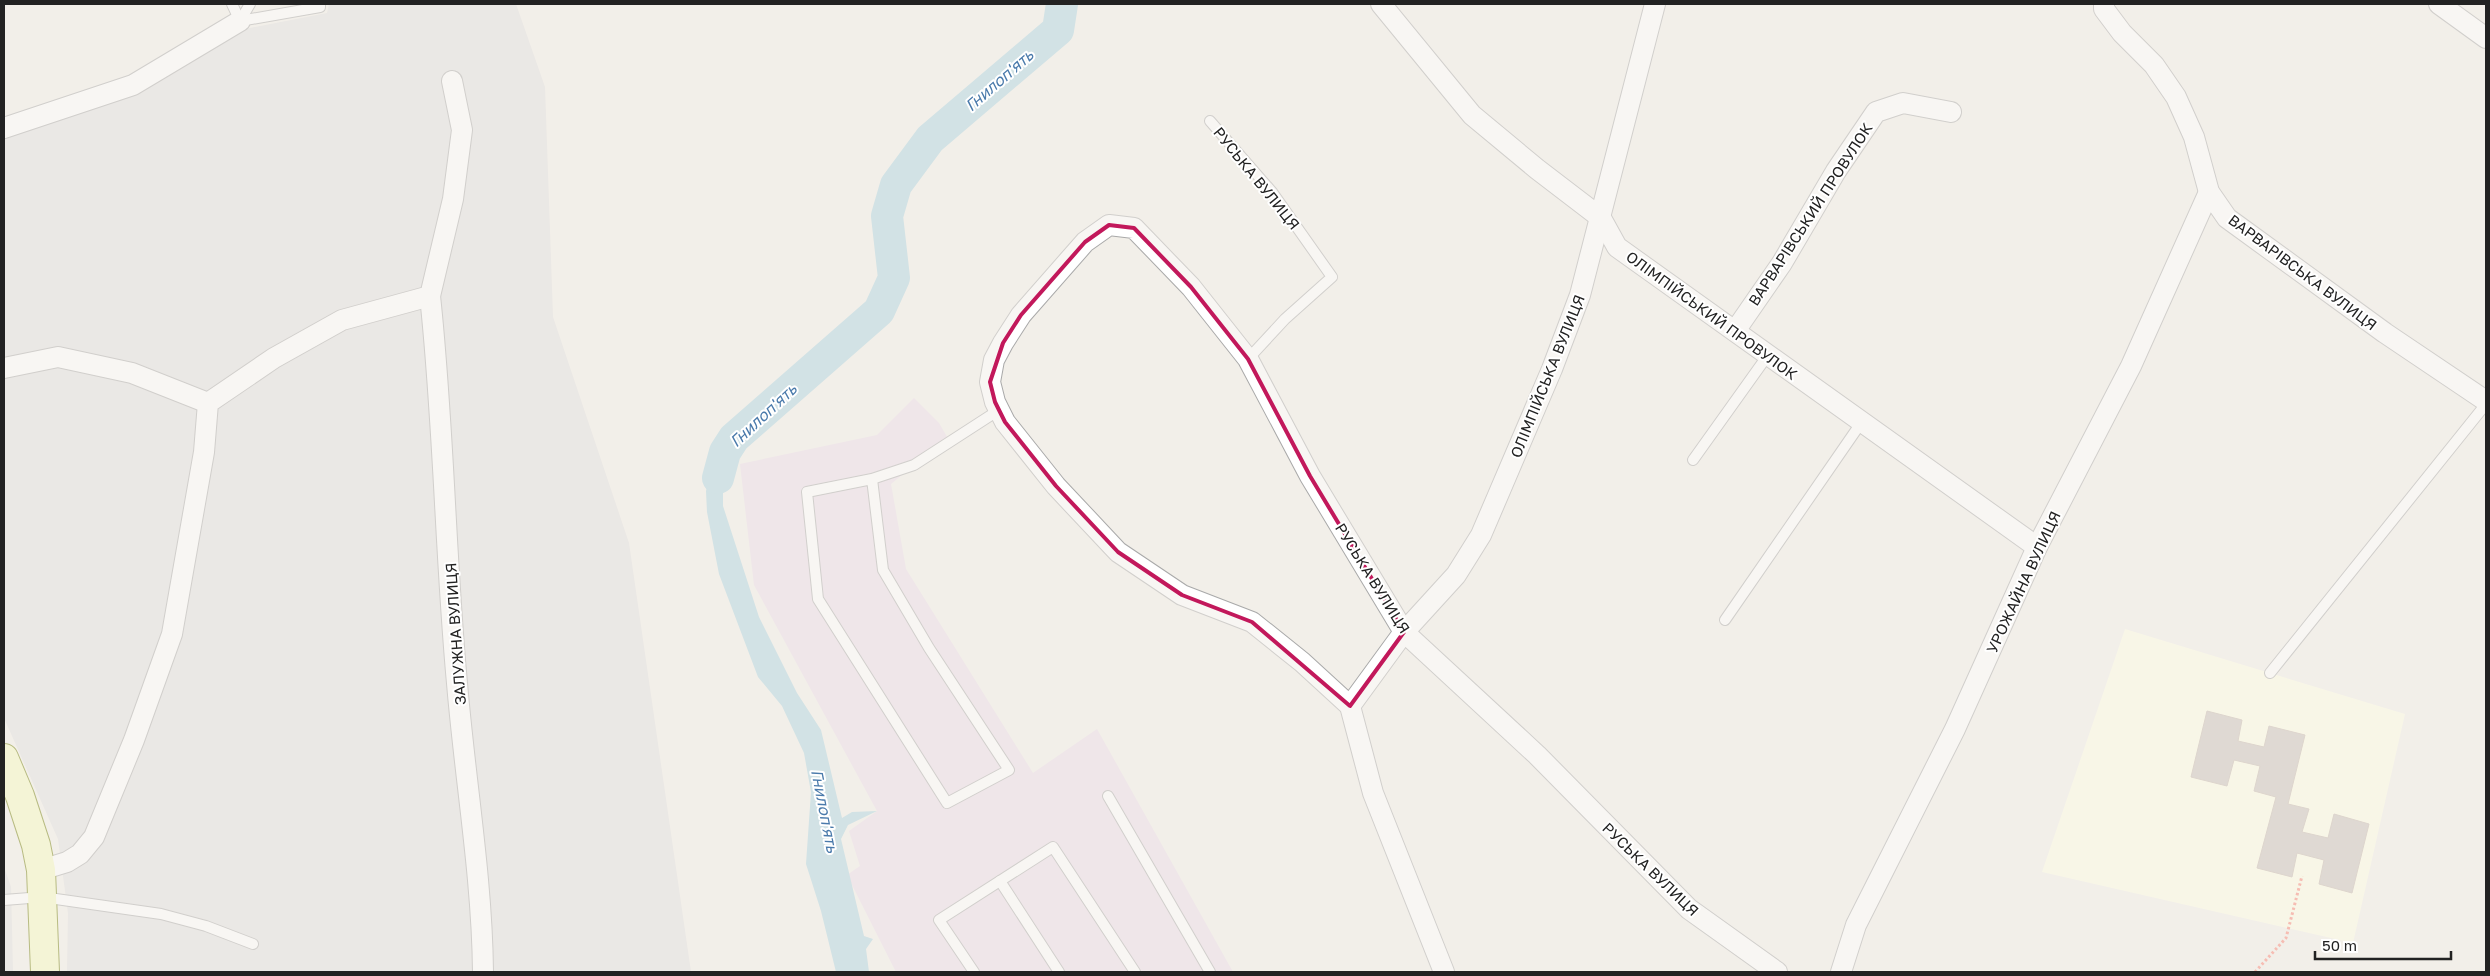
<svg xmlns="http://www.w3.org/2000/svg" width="2490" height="976" font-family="'Golos Text',sans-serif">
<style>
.residential{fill:#e0dfdf}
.industrial{fill:#ebdbe8}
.education{fill:#ffffe5}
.water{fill:#aad3df}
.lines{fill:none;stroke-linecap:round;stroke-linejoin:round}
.river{stroke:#aad3df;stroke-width:32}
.building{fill:#c7bfb8;stroke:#c4b6ab}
.service-casing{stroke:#a9a9a9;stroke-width:12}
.minor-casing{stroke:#a9a9a9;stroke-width:22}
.secondary-casing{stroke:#707d05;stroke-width:30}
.path{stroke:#fa8072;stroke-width:3;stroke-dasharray:2.5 2.5;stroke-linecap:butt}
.service{stroke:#fff;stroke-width:10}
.minor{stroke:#fff;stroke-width:20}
.secondary{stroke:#f7fabf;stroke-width:28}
.marked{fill:none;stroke:#c2185b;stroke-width:4;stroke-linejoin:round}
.labels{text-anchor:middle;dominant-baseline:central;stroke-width:4;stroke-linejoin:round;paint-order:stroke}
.street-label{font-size:15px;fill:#222;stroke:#fff}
.water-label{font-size:16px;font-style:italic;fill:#4a7aab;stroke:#fff}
</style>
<rect width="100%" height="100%" fill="#f2efe9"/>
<g class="residential">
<path d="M329 4H516L545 87 553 317 629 543 691 972H67L68 913 58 839 4 718V139L125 97 245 29 327 13Z"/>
<path d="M4 867 11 887 13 972H4Z"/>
</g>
<path class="industrial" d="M914 398 939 423 950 442 914 465 891 484 906 569 1033 773 1097 729 1233 972H896L847 875 860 866 849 831 877 811 754 585 740 464 877 435Z"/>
<path class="education" d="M2125 629 2405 714 2353 943 2042 872Z"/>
<path class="water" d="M734 438 723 485V506L759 617 797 693 821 730 842 818 852 812 877 811 848 825 841 839 864 936 873 939 866 949 869 972H836L821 911 806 864 811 792 804 753 782 706 758 677 719 574 707 512 706 491 712 468 720 452Z"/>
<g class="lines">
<path class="river" d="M718 478 725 452 734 438 879 311 894 278 887 216 896 185 930 139 1058 30 1062 4"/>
</g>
<path class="building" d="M2207 711 2242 720 2238 741 2264 747 2269 726 2305 735 2288 804 2309 809 2302 832 2328 838 2334 814 2369 824 2352 893 2319 884 2324 860 2297 853 2292 877 2257 868 2276 797 2254 791 2260 766 2234 760 2227 786 2191 777Z"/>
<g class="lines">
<g class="service-casing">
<g id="service">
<path d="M232 4 240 21"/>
<path d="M240 21 320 7V4"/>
<path d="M240 21 250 4"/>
<path d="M1210 121 1272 192 1332 277 1285 319 1248 359"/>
<path d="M1693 460 1768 355"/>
<path d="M872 479 807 492 818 599 947 803 1009 770 929 648 883 570 872 479 914 465 999 410"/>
<path d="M1725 620 1861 423"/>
<path d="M2270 673 2486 404"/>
<path d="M1108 796 1210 972"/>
<path d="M1000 881 1059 972"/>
<path d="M4 900 42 897 161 914 206 926 253 944"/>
<path d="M974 972 939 920 1053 847 1135 972"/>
</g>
</g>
<g class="minor-casing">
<g id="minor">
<path d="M1381 4 1472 115 1537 169 1601 218 1617 247 2037 547"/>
<path d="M2104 4V9L2122 33 2154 65 2176 97 2194 137 2209 192 2227 218 2385 333 2486 401"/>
<path d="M2439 4 2486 38"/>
<path d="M4 128 133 85 240 21"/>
<path d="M430 296C444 425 445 554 457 683 465 780 482 875 483 972"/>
<path d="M1735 331 1782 263 1836 171 1876 112 1903 103 1951 112"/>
<path d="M4 368 58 357 132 373 208 403"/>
<path d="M1350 706 1404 632 1456 575 1481 535 1499 493 1552 369 1580 295 1655 4"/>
<path d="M41 870 67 862 80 854 94 837 134 740 172 634 204 452 208 403 274 358 342 320 430 296 453 199 462 130 452 81"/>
<path d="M1444 972 1373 793 1350 706 1302 662 1252 622 1182 595 1118 552 1056 486 1005 422 995 402 990 382 994 360 1003 343 1021 315 1085 242 1109 225 1134 228 1191 287 1248 359 1310 476 1404 632 1537 755 1689 909 1777 972"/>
<path d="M1841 972 1856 925 1955 729 2037 547 2131 366 2209 192"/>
</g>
</g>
<g class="secondary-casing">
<path id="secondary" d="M4 758 20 796 36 845 41 870 45 972"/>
</g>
<path class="path" d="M2255 972 2286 938 2302 876"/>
<use href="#service" class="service"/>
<use href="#minor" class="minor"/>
<use href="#secondary" class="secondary"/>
</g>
<path d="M0 0H2490V976H0ZM1109 225 1134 228 1191 287 1248 359 1310 476 1404 632 1350 706 1252 622 1182 595 1118 552 1056 486 1005 422 995 402 990 382 1003 343 1021 315 1085 242Z" fill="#f2efe9" fill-opacity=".55" fill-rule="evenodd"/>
<path class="marked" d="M1109 225 1134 228 1191 287 1248 359 1310 476 1404 632 1350 706 1252 622 1182 595 1118 552 1056 486 1005 422 995 402 990 382 1003 343 1021 315 1085 242Z"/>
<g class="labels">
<g class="street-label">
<text transform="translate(1257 178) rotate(51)">РУСЬКА ВУЛИЦЯ</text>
<text transform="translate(1810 214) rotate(-57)">ВАРВАРІВСЬКИЙ ПРОВУЛОК</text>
<text transform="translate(2303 272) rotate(37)">ВАРВАРІВСЬКА ВУЛИЦЯ</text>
<text transform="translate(1712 315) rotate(36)">ОЛІМПІЙСЬКИЙ ПРОВУЛОК</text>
<text transform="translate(1547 376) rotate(-68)">ОЛІМПІЙСЬКА ВУЛИЦЯ</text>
<text transform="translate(1373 578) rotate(58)">РУСЬКА ВУЛИЦЯ</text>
<text transform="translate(2023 582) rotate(-65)">УРОЖАЙНА ВУЛИЦЯ</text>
<text transform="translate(455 634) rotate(-94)">ЗАЛУЖНА ВУЛИЦЯ</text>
<text transform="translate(1651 869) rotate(44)">РУСЬКА ВУЛИЦЯ</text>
</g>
<g class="water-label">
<text transform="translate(999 80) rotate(-41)">Гнилоп'ять</text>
<text transform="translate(763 415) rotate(-43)">Гнилоп'ять</text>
<text transform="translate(825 811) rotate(79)">Гнилоп'ять</text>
</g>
</g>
<rect width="2490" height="976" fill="none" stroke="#222222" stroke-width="10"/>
<path d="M2315 951v8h136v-8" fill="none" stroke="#222222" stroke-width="2.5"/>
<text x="2322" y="951" font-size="15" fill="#222222" stroke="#ffffff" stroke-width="4" paint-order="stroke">50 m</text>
</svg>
